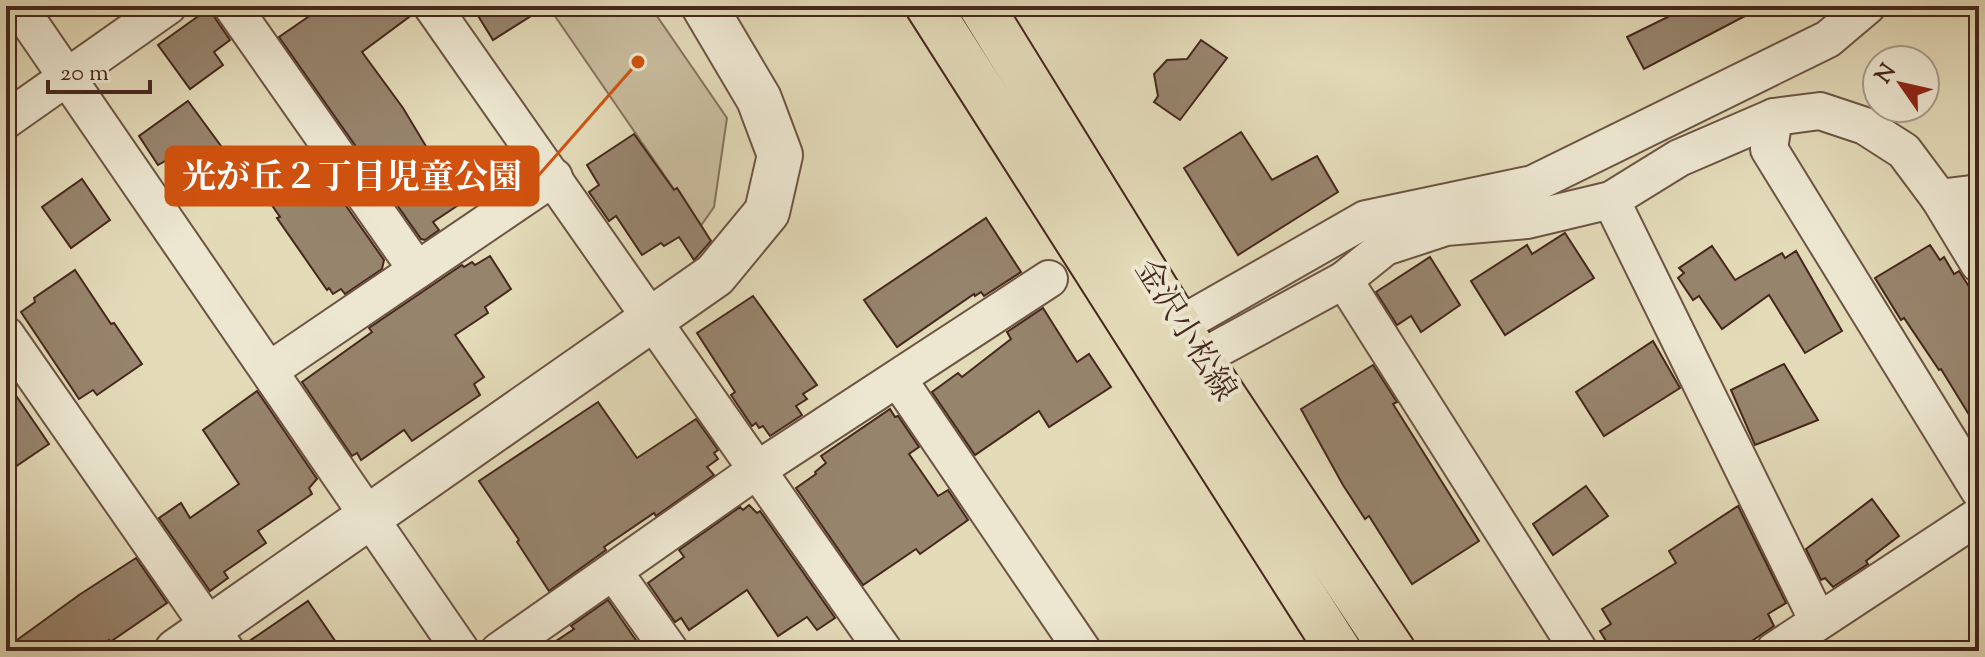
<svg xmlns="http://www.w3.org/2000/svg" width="1985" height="657" font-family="'Sorts Mill Goudy','Noto Serif JP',serif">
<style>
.green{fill:#c8bc9d;stroke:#86725c;stroke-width:2}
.building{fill:#97846d;stroke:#45271c;stroke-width:2}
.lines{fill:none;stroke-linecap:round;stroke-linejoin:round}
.minor-casing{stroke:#6c5443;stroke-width:40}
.tertiary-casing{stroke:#6c5443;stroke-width:48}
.primary-casing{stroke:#45271c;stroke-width:48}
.minor{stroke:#ede7d1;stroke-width:36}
.tertiary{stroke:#ede7d1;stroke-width:44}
.primary{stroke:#e3dab8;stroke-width:44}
.labels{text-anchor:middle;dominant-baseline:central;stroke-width:8;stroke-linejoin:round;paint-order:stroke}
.street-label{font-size:32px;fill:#45271c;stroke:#ede7d1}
.leader{fill:none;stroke:#d0520e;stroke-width:3}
.callout-dot{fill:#d0520e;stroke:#ede7d1;stroke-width:3}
.callout{fill:#d0520e;stroke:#d0520e;stroke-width:3}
.callout-label{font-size:34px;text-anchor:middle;font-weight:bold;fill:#fff}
</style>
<rect width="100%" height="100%" fill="#e3dab8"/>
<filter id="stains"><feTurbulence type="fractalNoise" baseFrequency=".0025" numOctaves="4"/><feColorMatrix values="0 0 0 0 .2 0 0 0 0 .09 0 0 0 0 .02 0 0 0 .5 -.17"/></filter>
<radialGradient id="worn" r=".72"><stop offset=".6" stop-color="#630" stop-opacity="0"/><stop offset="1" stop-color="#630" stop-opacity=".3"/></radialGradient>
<path class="green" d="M548 6H650L727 118 714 207 700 227Z"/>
<g class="building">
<path d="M324 6H411L413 14 362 52 403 108 430 153 432 151 466 200 433 222 439 230 425 240 421 239 279 37Z"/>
<path d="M472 6H547L493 40Z"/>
<path d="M1690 6H1764L1644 69 1627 37Z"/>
<path d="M211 7 215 18 230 40 214 52 223 65 190 89 158 45Z"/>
<path d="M1201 40 1227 58 1180 120 1154 102 1158 96 1154 74 1167 60 1187 59Z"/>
<path d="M188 101 221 146 178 176 167 160 158 165 139 136Z"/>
<path d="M1241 132 1272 180 1317 156 1338 192 1238 255 1184 168Z"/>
<path d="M634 134 674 190 677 188 711 241 694 260 679 237 664 246 661 243 642 255 616 216 609 221 589 192 599 185 587 165Z"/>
<path d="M318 166 384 260 382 269 345 294 341 289 333 294 329 288 327 290 277 218 280 217 269 201Z"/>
<path d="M82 179 110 220 71 248 42 207Z"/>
<path d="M986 218 1021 272 984 296 981 292 975 296 974 294 897 347 864 300Z"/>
<path d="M1565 233 1594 278 1505 335 1471 281 1527 245 1532 254Z"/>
<path d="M1930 245 1940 260 1944 257 1954 274 1959 271 1979 302V431L1941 369 1939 370 1904 318 1901 320 1875 278Z"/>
<path d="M1712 246 1735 280 1782 253 1785 258 1796 251 1842 331 1805 353 1769 295 1722 329 1699 296 1693 300 1678 278 1684 273 1679 268Z"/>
<path d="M490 256 511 289 485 307 488 313 455 335 484 377 474 384 480 395 412 441 404 430 361 460 357 453 352 456 302 382 372 332 369 328 462 265 464 267 472 262 475 265Z"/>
<path d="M1430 257 1460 305 1421 332 1411 316 1397 325 1376 292Z"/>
<path d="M75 270 111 324 114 323 142 364 97 395 93 390 79 399 21 312 35 302 34 298Z"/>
<path d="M753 296 817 385 803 394 807 399 796 406 802 415 770 436 763 426 759 428 756 423 752 426 731 395 735 392 697 333Z"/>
<path d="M1043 308 1077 362 1089 354 1111 387 1049 427 1039 411 975 455 932 392 958 373 962 377 1011 339 1007 332Z"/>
<path d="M1653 341 1680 388 1604 436 1576 392Z"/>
<path d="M1784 364 1818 420 1755 445 1731 390Z"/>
<path d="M1373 365 1397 402 1393 404 1479 541 1412 584 1369 516 1365 519 1343 485 1301 409Z"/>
<path d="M6 381 49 444 6 473Z"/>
<path d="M257 391 317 479 309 488 312 494 258 531 266 543 224 572 228 578 210 591 159 518 181 503 190 518 239 484 203 430Z"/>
<path d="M598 402 637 458 696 419 718 450 714 453 718 459 707 467 714 475 656 516 654 513 604 547 606 550 549 591 517 542 519 540 479 481Z"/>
<path d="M890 409 895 417 898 416 919 447 909 454 938 496 948 490 968 520 920 554 916 549 863 585 796 488 816 474 815 472 826 463 821 456Z"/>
<path d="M1586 486 1608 516 1553 555 1533 524Z"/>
<path d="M1872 499 1899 536 1866 561 1868 564 1833 587 1825 578 1821 580 1806 549Z"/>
<path d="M749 505 757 513 760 511 835 618 817 630 807 617 778 636 747 590 689 630 681 618 675 622 648 583 684 557 679 550 740 507 743 510Z"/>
<path d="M1738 506 1786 603 1768 614 1774 626 1737 651H1612L1600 631 1611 624 1602 609 1676 563 1669 551Z"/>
<path d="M136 558 167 603 110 642 109 640 92 651H6V648L79 595Z"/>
<path d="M608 600 640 646 633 651H541L574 629 571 626Z"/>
<path d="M308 601 342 651H247L245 644Z"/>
</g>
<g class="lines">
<g class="minor-casing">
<g id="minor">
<path d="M18 6 461 651"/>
<path d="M232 6 417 270"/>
<path d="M432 6 884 651"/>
<path d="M1774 117 1769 149 1979 490"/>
<path d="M6 120 168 6"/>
<path d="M1939 198 1979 193"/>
<path d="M1611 200 1818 621"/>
<path d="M1344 280 1579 651"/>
<path d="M1180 325 1366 219 1533 184 1828 39 1867 6"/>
<path d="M6 335 226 651"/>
<path d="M1199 359 1344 280 1385 247 1446 227 1527 220 1611 200 1679 158 1774 117 1820 111 1865 126 1904 151 1939 198 1979 264"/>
<path d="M270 370 554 177"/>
<path d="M898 379 1083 651"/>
<path d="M614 572 670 651"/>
<path d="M499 651 757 470 1049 279"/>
<path d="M1774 651 1979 516"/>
</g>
</g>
<g class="tertiary-casing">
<path id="tertiary" d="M177 651 715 275 767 212 780 155 759 99 704 6"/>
</g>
<g class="primary-casing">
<g id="primary">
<path d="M928 6 1339 651"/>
<path d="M981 6 1199 359 1393 651"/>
</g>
</g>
<use href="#minor" class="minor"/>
<use href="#tertiary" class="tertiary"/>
<use href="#primary" class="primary"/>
</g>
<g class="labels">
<g class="street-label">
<text transform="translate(1184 331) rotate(58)">金沢小松線</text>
</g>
</g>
<path class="leader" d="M638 62L538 176"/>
<circle class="callout-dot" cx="638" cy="62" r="8"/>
<rect class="callout" x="166" y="147" width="372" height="58" rx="8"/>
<g class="callout-label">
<text x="352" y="188">光が丘２丁目児童公園</text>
</g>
<rect width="1985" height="657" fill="none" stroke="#e3dab8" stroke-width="32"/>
<rect x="8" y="8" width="1969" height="641" fill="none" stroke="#45271c" stroke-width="4"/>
<rect x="16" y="16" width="1953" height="625" fill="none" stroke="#45271c" stroke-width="2"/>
<g transform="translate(1901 84) rotate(304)"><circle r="38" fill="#ede7d1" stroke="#aa9a89" stroke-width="2"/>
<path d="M0-6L14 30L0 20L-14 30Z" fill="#8f2418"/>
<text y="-12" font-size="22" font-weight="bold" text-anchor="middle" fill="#45271c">N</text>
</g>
<path d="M48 80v12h102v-12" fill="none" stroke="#45271c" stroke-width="4"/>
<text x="60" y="80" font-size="24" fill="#45271c" stroke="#ede7d1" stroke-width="6" paint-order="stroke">20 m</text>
<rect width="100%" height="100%" filter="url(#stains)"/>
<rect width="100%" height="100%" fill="url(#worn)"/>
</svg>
